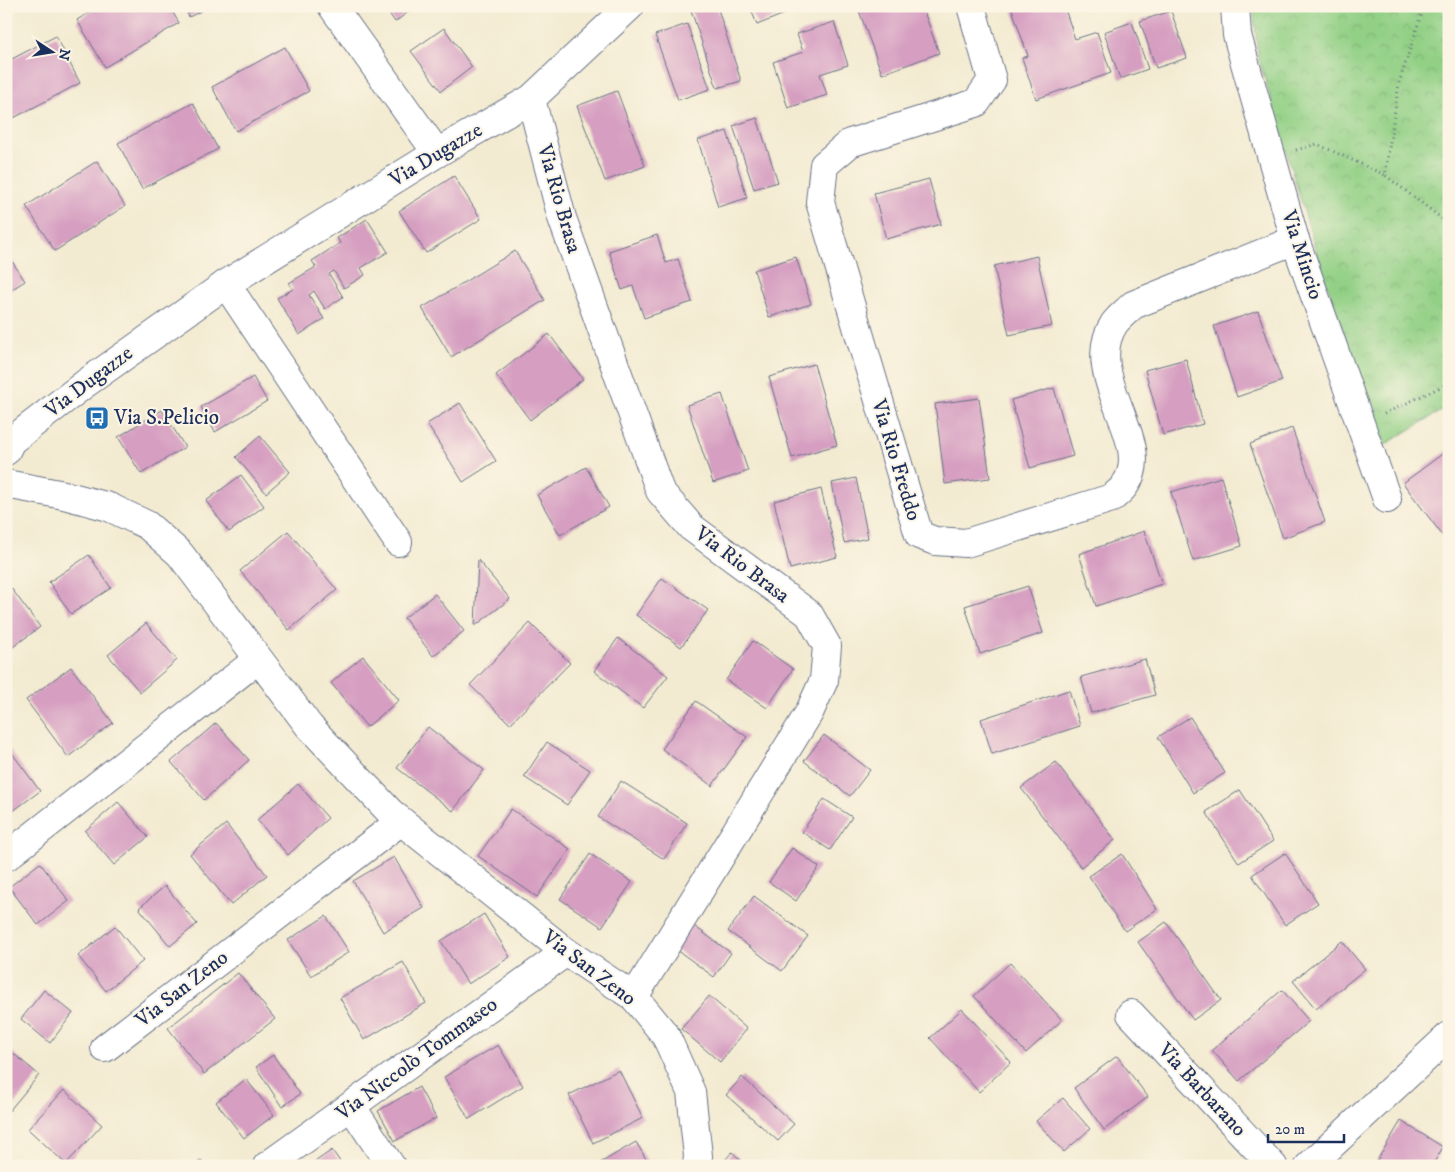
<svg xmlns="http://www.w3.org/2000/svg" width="1455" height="1172" font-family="'IM FELL DW Pica',serif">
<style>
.park{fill:url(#park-crowns);stroke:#568072}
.building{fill:#d69ec1}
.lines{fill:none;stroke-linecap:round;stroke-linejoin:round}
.minor-casing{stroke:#677186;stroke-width:30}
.path{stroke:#677186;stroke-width:3;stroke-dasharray:1 4;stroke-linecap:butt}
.minor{stroke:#fff;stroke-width:28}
.labels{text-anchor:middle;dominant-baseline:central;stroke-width:4;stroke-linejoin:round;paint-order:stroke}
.street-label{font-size:21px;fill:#1b2f5e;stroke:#fcf5e5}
.poi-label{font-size:21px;fill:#1b2f5e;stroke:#fcf5e5;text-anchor:start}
</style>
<defs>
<pattern id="park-crowns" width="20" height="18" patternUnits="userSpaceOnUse" patternTransform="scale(1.25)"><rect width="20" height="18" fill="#92d085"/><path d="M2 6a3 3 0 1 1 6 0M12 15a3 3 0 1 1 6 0" fill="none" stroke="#7db375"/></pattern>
</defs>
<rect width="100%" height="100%" fill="#fcf5e5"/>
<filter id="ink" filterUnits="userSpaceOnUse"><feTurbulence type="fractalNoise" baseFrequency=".02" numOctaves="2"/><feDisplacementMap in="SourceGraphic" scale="10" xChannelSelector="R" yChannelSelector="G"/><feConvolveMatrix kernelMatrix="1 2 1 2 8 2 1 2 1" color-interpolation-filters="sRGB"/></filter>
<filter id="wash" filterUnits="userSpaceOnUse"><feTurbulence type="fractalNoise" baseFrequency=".0096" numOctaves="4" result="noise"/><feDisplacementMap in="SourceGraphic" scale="20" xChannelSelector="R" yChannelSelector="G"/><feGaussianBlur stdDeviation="1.12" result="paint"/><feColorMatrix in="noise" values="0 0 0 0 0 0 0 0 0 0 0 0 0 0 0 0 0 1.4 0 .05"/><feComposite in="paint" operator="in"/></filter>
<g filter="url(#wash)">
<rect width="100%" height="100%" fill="#f3ebd1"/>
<path class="park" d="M1253 6H1449V406L1383 446 1318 258 1258 56Z"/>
<g id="blocks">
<g class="building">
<path d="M100 6H169L179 23 105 67 77 20Z"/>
<path d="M184 6H211L189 17Z"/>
<path d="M384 6H416L395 22Z"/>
<path d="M693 6H717L741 81 717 88 690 7Z"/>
<path d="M750 6H804L757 25Z"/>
<path d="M862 6H922L939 53 882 74 858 8Z"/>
<path d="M1011 6H1064L1075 39 1097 32 1111 73 1036 99 1022 58 1028 56Z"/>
<path d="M1171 11 1187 58 1156 68 1140 21Z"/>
<path d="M834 22 848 65 820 74 827 95 788 108 773 62 803 52 797 34Z"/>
<path d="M1132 22 1148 69 1120 79 1104 32Z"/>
<path d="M687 24 710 89 678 100 655 35Z"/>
<path d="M444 28 472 67 441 91 411 51Z"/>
<path d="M56 36 80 83 6 122V62Z"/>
<path d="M285 47 309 91 236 131 212 87Z"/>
<path d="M617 91 645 166 605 181 577 106Z"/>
<path d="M193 103 218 149 142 189 118 143Z"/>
<path d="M757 118 778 182 754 189 733 126Z"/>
<path d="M727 131 747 198 718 207 698 140Z"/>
<path d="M97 161 125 206 55 251 26 206Z"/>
<path d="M454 176 481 219 426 253 399 211Z"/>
<path d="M929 179 941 224 886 239 874 193Z"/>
<path d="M367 219 388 252 361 268 365 275 344 288 334 271 329 274 343 297 325 309 314 291 309 295 324 319 299 335 277 298 293 289 289 283 316 267 312 261 340 243 337 238Z"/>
<path d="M657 235 666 263 678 259 692 302 644 318 633 286 622 290 609 251Z"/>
<path d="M515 251 545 300 451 357 422 308Z"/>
<path d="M6 252 25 281 6 293Z"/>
<path d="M1037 256 1052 326 1009 335 994 266Z"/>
<path d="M796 257 811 304 769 317 754 270Z"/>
<path d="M1258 311 1282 381 1237 397 1214 326Z"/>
<path d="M549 334 583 379 530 420 496 375Z"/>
<path d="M1186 359 1203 424 1163 435 1145 370Z"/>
<path d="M814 364 837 445 792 458 769 377Z"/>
<path d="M253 377 267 401 215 432 201 407Z"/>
<path d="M1054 388 1073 456 1030 468 1011 400Z"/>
<path d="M722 394 748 471 713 483 687 405Z"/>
<path d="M979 398 990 478 945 484 935 404Z"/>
<path d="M460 403 496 461 463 482 427 424Z"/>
<path d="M162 410 185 447 141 474 118 437Z"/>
<path d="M1292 428 1325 522 1283 538 1250 444Z"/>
<path d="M260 436 290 472 266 493 236 457Z"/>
<path d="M1449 449V544L1403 483Z"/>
<path d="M586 467 609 507 560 535 537 495Z"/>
<path d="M241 475 264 506 229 532 206 501Z"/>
<path d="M1221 477 1242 546 1193 561 1171 492Z"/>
<path d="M856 478 868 538 844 543 832 483Z"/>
<path d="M821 489 837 557 790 569 774 501Z"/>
<path d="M288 531 337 590 289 630 240 571Z"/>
<path d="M1144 531 1162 584 1096 606 1079 554Z"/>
<path d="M89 555 111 588 71 614 49 582Z"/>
<path d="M478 560 510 599 475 626Z"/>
<path d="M662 578 708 610 681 647 636 615Z"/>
<path d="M1028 586 1043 633 980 654 965 606Z"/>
<path d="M11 588 40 627 6 652V591Z"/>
<path d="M435 594 464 631 433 656 404 618Z"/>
<path d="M146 623 177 660 140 692 108 655Z"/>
<path d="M530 623 570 663 510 724 470 685Z"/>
<path d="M618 638 668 676 643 708 594 671Z"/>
<path d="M753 641 793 669 767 708 726 680Z"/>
<path d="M363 656 399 700 367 727 331 683Z"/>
<path d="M1145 659 1155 695 1091 713 1081 677Z"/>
<path d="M71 667 113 723 68 757 26 700Z"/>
<path d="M1069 690 1080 726 992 754 981 719Z"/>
<path d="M696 701 747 737 712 786 662 749Z"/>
<path d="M1190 717 1225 773 1193 793 1158 737Z"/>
<path d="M216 723 249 760 204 800 171 762Z"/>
<path d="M428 727 484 770 453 811 397 768Z"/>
<path d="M824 735 870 770 850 796 804 761Z"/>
<path d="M547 742 590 770 567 805 524 777Z"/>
<path d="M6 745 40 791 9 814 6 811Z"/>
<path d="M1056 762 1115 840 1081 867 1021 788Z"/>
<path d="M621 781 687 823 664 859 598 817Z"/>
<path d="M298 784 328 818 288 855 257 820Z"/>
<path d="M1240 790 1273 841 1239 863 1206 812Z"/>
<path d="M824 799 852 817 830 850 802 832Z"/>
<path d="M118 802 148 837 114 865 85 831Z"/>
<path d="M511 809 570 849 537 897 478 856Z"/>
<path d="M226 824 267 875 231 905 190 854Z"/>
<path d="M792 848 819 867 796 901 769 882Z"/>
<path d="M1285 853 1318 903 1285 925 1252 875Z"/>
<path d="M590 854 632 882 602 927 560 899Z"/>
<path d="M1122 854 1157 909 1125 931 1089 876Z"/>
<path d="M394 857 424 908 383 932 353 881Z"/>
<path d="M40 863 69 901 38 925 9 887Z"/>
<path d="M165 886 197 924 170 946 139 908Z"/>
<path d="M754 896 808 936 782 971 728 931Z"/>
<path d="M484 914 510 957 468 984 441 941Z"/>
<path d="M326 916 349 952 311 976 288 940Z"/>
<path d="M1166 922 1221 1000 1193 1020 1138 942Z"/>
<path d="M690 923 731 953 714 977 673 947Z"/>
<path d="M115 926 143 961 106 991 78 956Z"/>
<path d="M1342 941 1365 969 1316 1009 1293 981Z"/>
<path d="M403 962 426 1003 364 1040 340 998Z"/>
<path d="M1010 963 1062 1020 1026 1053 974 996Z"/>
<path d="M238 973 275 1019 204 1074 168 1028Z"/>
<path d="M44 990 73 1013 50 1043 21 1019Z"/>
<path d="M1282 990 1309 1021 1239 1081 1212 1050Z"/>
<path d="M709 996 747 1029 720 1062 681 1029Z"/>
<path d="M962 1009 1011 1062 979 1092 930 1038Z"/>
<path d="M498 1045 523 1086 469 1119 444 1077Z"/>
<path d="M8 1049 39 1075 9 1111 6 1109Z"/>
<path d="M273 1055 300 1094 282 1107 256 1067Z"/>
<path d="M1117 1056 1148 1097 1104 1130 1074 1088Z"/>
<path d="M619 1070 643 1118 593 1143 569 1095Z"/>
<path d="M742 1077 794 1124 778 1141 726 1095Z"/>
<path d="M246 1079 274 1115 244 1138 216 1102Z"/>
<path d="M419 1087 436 1118 395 1141 378 1111Z"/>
<path d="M64 1090 102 1125 66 1164 28 1129Z"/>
<path d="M1063 1098 1090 1129 1064 1152 1036 1121Z"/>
<path d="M1401 1121 1443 1147 1432 1166H1382L1376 1162Z"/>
<path d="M636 1142 650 1166H595Z"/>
<path d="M332 1150 343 1166H309Z"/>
<path d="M732 1152 747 1166H720Z"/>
<path d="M201 1160 206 1166H194Z"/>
</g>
</g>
</g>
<g filter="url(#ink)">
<use href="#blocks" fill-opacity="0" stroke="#677186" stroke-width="1"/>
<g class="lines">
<g class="minor-casing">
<g id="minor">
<path d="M332 6 437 153"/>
<path d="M971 6 992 80 976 103 850 143 824 165 820 202 919 535 935 541 966 543 1112 498C1116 494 1122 490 1125 485 1157 443 1080 376 1114 324 1119 317 1127 311 1133 305L1295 240"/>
<path d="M1235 6 1237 35 1295 240 1387 499"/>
<path d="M531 99 562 218 660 491 691 527 809 614 827 646 824 680 809 713 634 997"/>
<path d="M226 284 398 542"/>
<path d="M6 451 11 441 86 383 226 284 437 153 531 99 630 6"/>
<path d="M6 484 64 495 109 507 147 525 180 554 309 726 391 813 566 952 634 997 666 1036 691 1092 698 1156 697 1166"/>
<path d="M6 857 257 660"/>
<path d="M1131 1014 1273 1166"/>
<path d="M105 1048 401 821"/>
<path d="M351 1106 391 1166"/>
<path d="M267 1166 566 952"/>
<path d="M1309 1166 1449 1036"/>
</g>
</g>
<g class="path">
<path d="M1424 6 1399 83 1385 175 1449 224"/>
<path d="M1296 150 1317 144 1385 175"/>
<path d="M1384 414 1449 383"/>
</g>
<use href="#minor" class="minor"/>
</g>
</g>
<defs>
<g id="bus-square" transform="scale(1.25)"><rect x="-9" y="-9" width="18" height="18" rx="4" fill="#1f6fb2" stroke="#fcf5e5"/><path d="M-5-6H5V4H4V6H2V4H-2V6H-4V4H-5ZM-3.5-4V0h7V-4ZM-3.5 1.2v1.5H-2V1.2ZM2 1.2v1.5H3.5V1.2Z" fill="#fff"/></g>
</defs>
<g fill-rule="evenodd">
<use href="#bus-square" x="97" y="418"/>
</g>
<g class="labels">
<g class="street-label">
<text transform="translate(436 155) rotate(-31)">Via Dugazze</text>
<text transform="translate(559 199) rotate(74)">Via Rio Brasa</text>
<text transform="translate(1302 255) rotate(72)">Via Mincio</text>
<text transform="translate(89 382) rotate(-37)">Via Dugazze</text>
<text transform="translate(896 460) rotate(73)">Via Rio Freddo</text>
<text transform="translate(742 565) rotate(37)">Via Rio Brasa</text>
<text transform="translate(589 968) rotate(37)">Via San Zeno</text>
<text transform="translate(182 989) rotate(-38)">Via San Zeno</text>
<text transform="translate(417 1059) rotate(-36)">Via Niccolò Tommaseo</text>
<text transform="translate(1202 1090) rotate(47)">Via Barbarano</text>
</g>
<g class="poi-label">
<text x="114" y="418">Via S.Pelicio</text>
</g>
</g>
<rect width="1455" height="1172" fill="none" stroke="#fcf5e5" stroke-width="25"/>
<g transform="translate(52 52) rotate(102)" stroke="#fcf5e5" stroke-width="4" paint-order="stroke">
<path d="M0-4L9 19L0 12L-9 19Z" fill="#1b2f5e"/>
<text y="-8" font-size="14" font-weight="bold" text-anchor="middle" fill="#1b2f5e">N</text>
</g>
<path d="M1268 1134v8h76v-8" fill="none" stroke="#1b2f5e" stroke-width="2.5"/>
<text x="1275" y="1134" font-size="15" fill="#1b2f5e" stroke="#fcf5e5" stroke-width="4" paint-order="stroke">20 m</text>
</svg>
